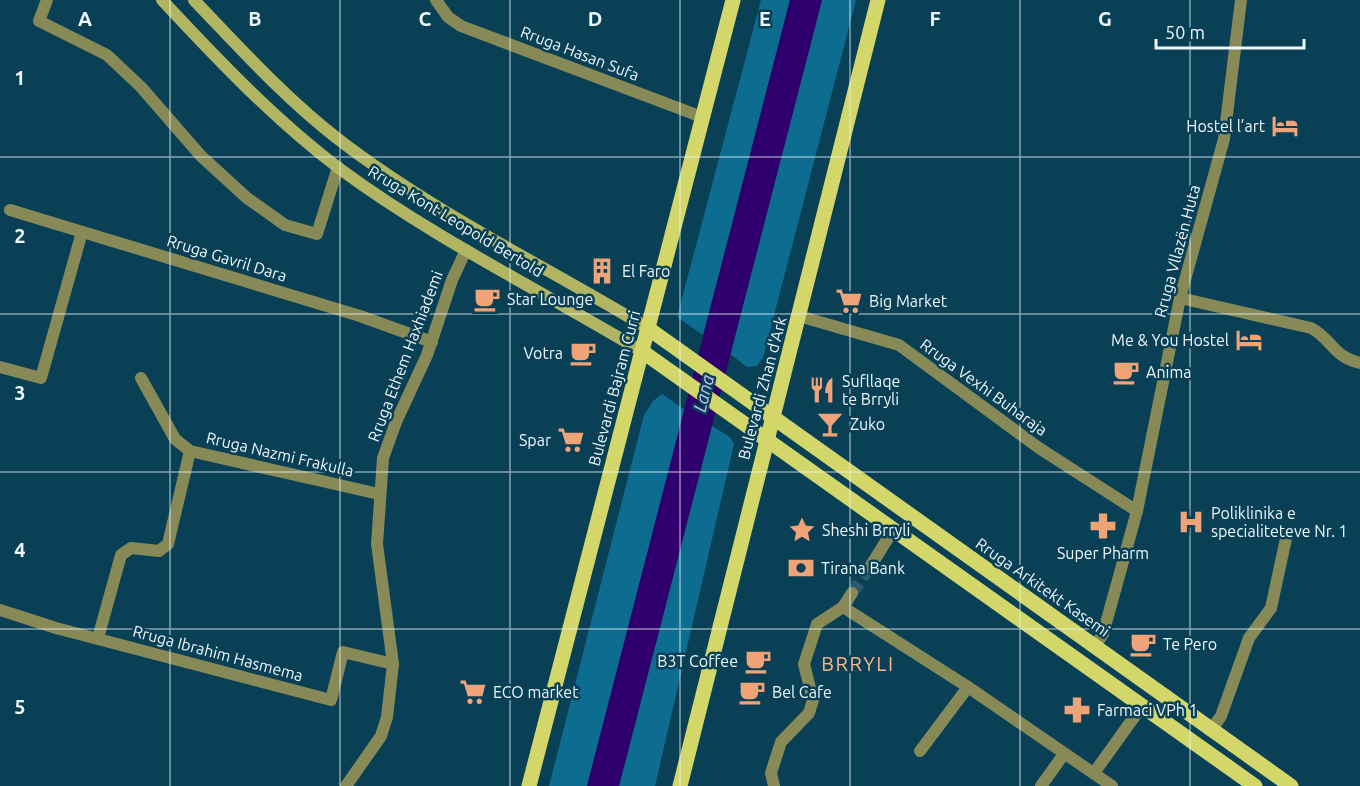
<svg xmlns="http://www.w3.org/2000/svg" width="1360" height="786" font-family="Ubuntu,sans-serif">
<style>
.green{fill:#0c6d91}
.water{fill:#2f006d}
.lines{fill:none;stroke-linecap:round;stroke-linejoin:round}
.street-tunnel{stroke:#2b5b6f;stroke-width:12;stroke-dasharray:12 6;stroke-linecap:butt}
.street{stroke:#878956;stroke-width:12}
.secondary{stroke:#b1b562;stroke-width:12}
.primary{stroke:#d3d769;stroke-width:15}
.grid{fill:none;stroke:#edf6fa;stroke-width:1.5;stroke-opacity:0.55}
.labels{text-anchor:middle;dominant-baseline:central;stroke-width:5;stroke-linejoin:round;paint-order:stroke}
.street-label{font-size:16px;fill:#edf6fa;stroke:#094056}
.poi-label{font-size:16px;fill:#edf6fa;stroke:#094056;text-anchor:start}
.water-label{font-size:18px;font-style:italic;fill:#cec6fc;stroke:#094056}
.quarter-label{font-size:20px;letter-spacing:1.5px;fill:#fdb58c;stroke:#094056}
.grid-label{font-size:20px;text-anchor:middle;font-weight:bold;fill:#edf6fa;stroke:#094056;stroke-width:5;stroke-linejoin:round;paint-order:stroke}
</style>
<rect width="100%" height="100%" fill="#094056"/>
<g class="green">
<path d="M761 0H790L703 335 677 317Z"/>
<path d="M822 0H856L763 358 757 366 747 367 730 354Z"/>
<path d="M662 394 685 410 587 786H549L644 415 653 401Z"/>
<path d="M712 426 730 437 734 444 655 786H619Z"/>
</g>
<path class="water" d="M790 0H822L619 786H587Z"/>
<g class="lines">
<path class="street-tunnel" d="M852 593 870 567"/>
<g class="street">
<path d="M47 0 39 21 107 55 141 87 201 156 247 198 285 225 317 234 338 167"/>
<path d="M436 0 448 17 461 26 702 117"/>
<path d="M10 210 360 316 432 342"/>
<path d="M1180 298 1311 328C1332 339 1333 357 1360 363"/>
<path d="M799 316 899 345 1039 448 1137 511"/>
<path d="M0 367 41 378 82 232"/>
<path d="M141 378 175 439 190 451 379 494"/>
<path d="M870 567 893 530"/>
<path d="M843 607 968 687 1112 786"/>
<path d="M0 610 56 628 331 700 343 652 393 664"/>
<path d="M98 638 121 555 131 548 159 551 168 544 190 451"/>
<path d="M1095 646 1103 634 1137 511 1180 298 1224 139 1241 0"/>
<path d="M1212 729 1221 716 1249 638 1271 608 1287 534"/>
<path d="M920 751 968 687"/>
<path d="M1094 773 1142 706"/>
<path d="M346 786 381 736 387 717 393 664 377 544 383 458 396 422 427 355 452 280 466 250"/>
<path d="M774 786 771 773 781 742 809 713 813 700 804 664 817 624 843 607 852 593"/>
<path d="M1041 786 1064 754"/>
</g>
<g class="secondary">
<path d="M162 0C217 59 275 120 340 169 435 239 542 291 643 352"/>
<path d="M194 0C240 48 285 98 338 139 434 213 545 266 649 329"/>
</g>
<g class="primary">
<path d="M649 329 1291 786"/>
<path d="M643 352 1255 786"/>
<path d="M529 786 733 0"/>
<path d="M680 786 878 0"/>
</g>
</g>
<path class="grid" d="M170 0V786M340 0V786M510 0V786M680 0V786M850 0V786M1020 0V786M1190 0V786M0 157H1360M0 314H1360M0 472H1360M0 629H1360"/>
<defs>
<g id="hotel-bare" transform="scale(2.07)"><path d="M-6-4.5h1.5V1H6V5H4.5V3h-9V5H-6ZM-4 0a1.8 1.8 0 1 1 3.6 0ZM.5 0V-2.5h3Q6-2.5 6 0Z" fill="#efa377" stroke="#094056" stroke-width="2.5" paint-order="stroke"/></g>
<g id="building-bare" transform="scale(2.07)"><path d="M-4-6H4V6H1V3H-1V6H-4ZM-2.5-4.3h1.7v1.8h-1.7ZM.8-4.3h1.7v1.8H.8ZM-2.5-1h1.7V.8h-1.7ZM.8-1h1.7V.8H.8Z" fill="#efa377" stroke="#094056" stroke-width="2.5" paint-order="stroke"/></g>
<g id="cafe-bare" transform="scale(2.07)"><path d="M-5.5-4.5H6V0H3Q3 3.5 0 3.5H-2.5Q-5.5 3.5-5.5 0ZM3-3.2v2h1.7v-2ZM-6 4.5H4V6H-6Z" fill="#efa377" stroke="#094056" stroke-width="2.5" paint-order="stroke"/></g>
<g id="supermarket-bare" transform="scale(2.07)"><path d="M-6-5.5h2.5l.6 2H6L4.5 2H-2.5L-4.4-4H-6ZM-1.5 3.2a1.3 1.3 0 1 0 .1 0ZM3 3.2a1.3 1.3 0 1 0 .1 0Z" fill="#efa377" stroke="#094056" stroke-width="2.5" paint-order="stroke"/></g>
<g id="restaurant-bare" transform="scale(2.07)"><path d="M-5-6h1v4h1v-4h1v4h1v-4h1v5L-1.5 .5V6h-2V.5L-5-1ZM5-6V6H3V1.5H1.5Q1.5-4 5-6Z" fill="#efa377" stroke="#094056" stroke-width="2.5" paint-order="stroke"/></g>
<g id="bar-bare" transform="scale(2.07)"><path d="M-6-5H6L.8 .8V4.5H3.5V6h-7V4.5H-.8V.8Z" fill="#efa377" stroke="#094056" stroke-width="2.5" paint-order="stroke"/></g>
<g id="hospital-bare" transform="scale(2.07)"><path d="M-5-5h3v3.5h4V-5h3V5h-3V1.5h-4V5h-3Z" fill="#efa377" stroke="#094056" stroke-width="2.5" paint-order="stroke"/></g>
<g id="pharmacy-bare" transform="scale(2.07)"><path d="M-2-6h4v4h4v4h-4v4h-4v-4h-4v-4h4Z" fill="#efa377" stroke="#094056" stroke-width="2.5" paint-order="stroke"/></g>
<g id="sight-bare" transform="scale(2.07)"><path d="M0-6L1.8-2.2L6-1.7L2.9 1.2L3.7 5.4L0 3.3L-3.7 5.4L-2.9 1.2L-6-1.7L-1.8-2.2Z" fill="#efa377" stroke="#094056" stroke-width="2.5" paint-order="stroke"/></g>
<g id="bank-bare" transform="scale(2.07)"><path d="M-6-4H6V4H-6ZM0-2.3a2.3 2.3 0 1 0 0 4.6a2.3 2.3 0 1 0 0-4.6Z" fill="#efa377" stroke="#094056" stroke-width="2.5" paint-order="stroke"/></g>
</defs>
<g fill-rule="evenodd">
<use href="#hotel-bare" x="1285" y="126"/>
<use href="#building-bare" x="602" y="271"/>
<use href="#cafe-bare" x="487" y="299"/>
<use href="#supermarket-bare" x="849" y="301"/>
<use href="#hotel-bare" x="1249" y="340"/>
<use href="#cafe-bare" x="583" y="353"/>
<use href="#cafe-bare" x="1126" y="372"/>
<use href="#restaurant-bare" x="822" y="390"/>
<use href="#bar-bare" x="830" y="424"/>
<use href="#supermarket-bare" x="571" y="440"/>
<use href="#hospital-bare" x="1191" y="522"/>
<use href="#pharmacy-bare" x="1103" y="526"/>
<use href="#sight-bare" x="802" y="530"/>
<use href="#bank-bare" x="801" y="568"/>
<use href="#cafe-bare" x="1143" y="644"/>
<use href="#cafe-bare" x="758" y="661"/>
<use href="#supermarket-bare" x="473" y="692"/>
<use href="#cafe-bare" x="752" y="692"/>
<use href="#pharmacy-bare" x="1077" y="710"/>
</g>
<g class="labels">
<g class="street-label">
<text transform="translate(580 53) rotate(21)">Rruga Hasan Sufa</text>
<text transform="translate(456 221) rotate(31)">Rruga Kont Leopold Bertold</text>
<text transform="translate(1177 251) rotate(-75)">Rruga Vllazën Huta</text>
<text transform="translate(227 258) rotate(17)">Rruga Gavril Dara</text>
<text transform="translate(405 356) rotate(-69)">Rruga Ethem Haxhiademi</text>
<text transform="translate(984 387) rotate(36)">Rruga Vexhi Buharaja</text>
<text transform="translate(614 388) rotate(-75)">Bulevardi Bajram Curri</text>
<text transform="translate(762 388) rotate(-75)">Bulevardi Zhan d'Ark</text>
<text transform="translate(280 454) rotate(13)">Rruga Nazmi Frakulla</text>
<text transform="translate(1043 587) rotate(35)">Rruga Arkitekt Kasemi</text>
<text transform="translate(218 653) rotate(15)">Rruga Ibrahim Hasmema</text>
</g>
<g class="poi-label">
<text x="1265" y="126" text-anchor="end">Hostel l’art</text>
<text x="622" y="271">El Faro</text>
<text x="507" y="299">Star Lounge</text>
<text x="869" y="301">Big Market</text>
<text x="1229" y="340" text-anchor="end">Me &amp; You Hostel</text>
<text x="563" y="353" text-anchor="end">Votra</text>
<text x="1146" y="372">Anima</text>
<text x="842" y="381">Sufllaqe<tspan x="842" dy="18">te Brryli</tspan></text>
<text x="850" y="424">Zuko</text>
<text x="551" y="440" text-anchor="end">Spar</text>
<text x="1211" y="513">Poliklinika e<tspan x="1211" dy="18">specialiteteve Nr. 1</tspan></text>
<text x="822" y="530">Sheshi Brryli</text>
<text x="1103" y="553" text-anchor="middle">Super Pharm</text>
<text x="821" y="568">Tirana Bank</text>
<text x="1163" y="644">Te Pero</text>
<text x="738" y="661" text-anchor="end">B3T Coffee</text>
<text x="493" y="692">ECO market</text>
<text x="772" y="692">Bel Cafe</text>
<text x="1097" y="710">Farmaci VPh 1</text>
</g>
<g class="water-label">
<text transform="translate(703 393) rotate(-76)">Lana</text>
</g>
<g class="quarter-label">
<text x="858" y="663">BRRYLI</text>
</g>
</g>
<g class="grid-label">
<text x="85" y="26">A</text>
<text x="255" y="26">B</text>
<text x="425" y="26">C</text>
<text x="595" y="26">D</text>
<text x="765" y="26">E</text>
<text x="935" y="26">F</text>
<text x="1105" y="26">G</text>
<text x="20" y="85">1</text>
<text x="20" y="243">2</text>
<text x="20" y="400">3</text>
<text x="20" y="557">4</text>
<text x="20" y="714">5</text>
</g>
<path d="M1156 39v9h148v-9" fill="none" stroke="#edf6fa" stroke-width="3"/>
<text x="1165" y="39" font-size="18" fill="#edf6fa" stroke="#094056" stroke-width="4.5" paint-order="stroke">50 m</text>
</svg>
